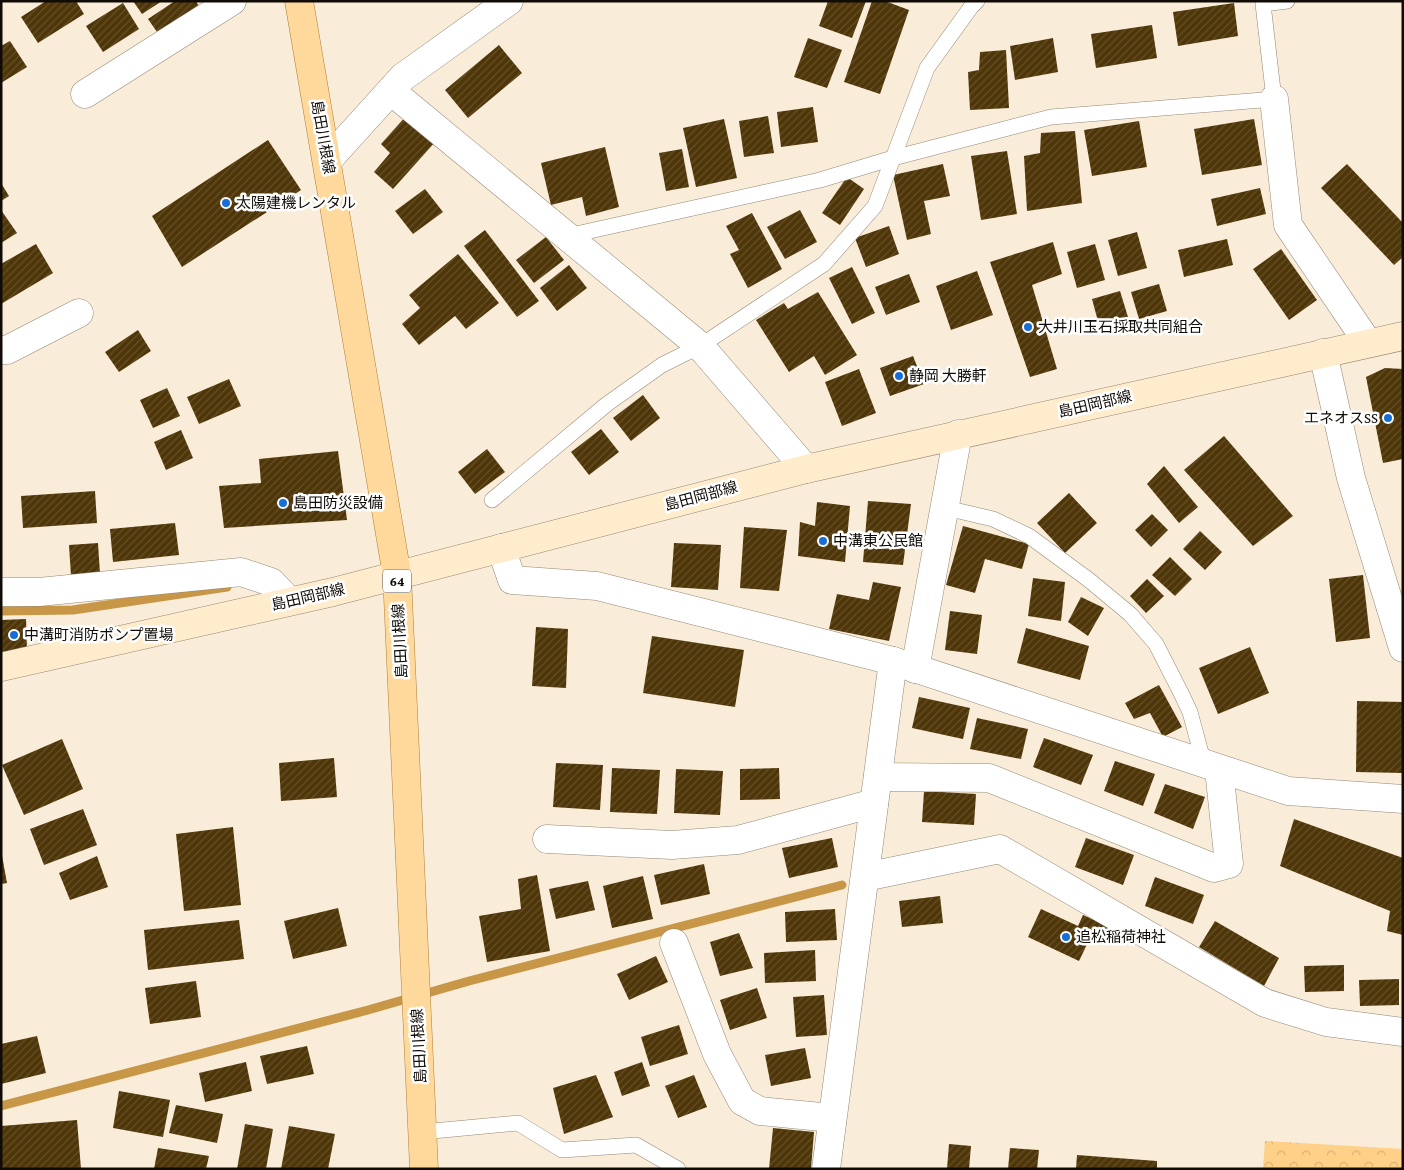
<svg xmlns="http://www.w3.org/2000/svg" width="1404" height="1170" font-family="'Crimson Pro','Noto Sans JP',serif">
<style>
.park{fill:url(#park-crowns)}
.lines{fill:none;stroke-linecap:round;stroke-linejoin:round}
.stream{stroke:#c79647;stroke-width:9}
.building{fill:url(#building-hatch)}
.lane-casing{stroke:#948877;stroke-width:16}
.street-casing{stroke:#948877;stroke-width:29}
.secondary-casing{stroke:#948877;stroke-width:29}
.primary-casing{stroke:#ab803c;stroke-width:29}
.lane{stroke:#fff;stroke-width:15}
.street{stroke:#fff;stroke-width:28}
.secondary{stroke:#ffeccd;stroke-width:28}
.primary{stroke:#fed99b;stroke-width:28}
.poi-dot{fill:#186dd7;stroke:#fff;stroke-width:2}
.labels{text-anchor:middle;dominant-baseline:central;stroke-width:5;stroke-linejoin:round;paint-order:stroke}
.shield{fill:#fff;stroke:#585451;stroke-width:1}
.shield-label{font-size:14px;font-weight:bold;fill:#100b06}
.street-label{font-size:15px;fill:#100b06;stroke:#fff}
.poi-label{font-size:15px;fill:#100b06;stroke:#fff;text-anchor:start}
</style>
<defs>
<pattern id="park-crowns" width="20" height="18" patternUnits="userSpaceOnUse" patternTransform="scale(1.25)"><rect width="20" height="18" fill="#ffd088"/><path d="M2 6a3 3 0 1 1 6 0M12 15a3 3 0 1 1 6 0" fill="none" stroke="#dab174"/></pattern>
<pattern id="building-hatch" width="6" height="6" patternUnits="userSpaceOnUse" patternTransform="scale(1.25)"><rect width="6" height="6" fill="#4f3608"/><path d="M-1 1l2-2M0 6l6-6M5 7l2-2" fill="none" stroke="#64502a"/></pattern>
</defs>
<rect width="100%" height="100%" fill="#f9ecd8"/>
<path class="park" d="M1265 1141 1403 1149V1169H1263Z"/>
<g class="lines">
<g class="stream">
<path d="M1 611 73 610 227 587"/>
<path d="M1 1106 368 1010 469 981 842 885"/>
</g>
</g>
<g class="building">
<path d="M46 1H76L84 14 38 43 21 17Z"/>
<path d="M133 1H162L142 14Z"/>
<path d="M175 1H196L200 8 157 32 148 19Z"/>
<path d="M828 1H866L852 38 819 26Z"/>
<path d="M872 1H885L909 10 880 94 844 82Z"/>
<path d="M123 3 139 29 103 52 86 26Z"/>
<path d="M1234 3 1238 36 1178 46 1173 12Z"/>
<path d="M1152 25 1157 58 1096 68 1091 34Z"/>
<path d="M808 38 842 50 827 88 794 77Z"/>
<path d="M1053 38 1058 72 1015 80 1010 46Z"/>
<path d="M10 41 27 67 1 83V46Z"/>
<path d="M499 45 522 73 468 118 445 90Z"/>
<path d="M1006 50 1009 108 970 110 968 72 979 70 980 52Z"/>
<path d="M813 107 818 142 781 147 777 112Z"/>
<path d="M407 115 436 141 393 189 374 172 390 153 381 144Z"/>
<path d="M768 116 774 153 744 157 739 121Z"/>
<path d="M724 119 737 178 696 187 683 128Z"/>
<path d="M1254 119 1262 165 1202 175 1194 129Z"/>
<path d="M1139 121 1147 167 1092 176 1084 130Z"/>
<path d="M1075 131 1082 203 1027 211 1024 156 1040 153 1041 133Z"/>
<path d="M268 140 301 190 182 267 152 216Z"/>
<path d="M605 147 619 207 586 216 582 197 551 205 541 163Z"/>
<path d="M682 149 689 187 666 191 659 153Z"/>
<path d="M1007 151 1017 214 981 220 971 156Z"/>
<path d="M943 164 950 196 924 201 931 234 907 240 893 175Z"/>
<path d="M1347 164 1403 223V257L1394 265 1321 188Z"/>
<path d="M847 177 864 189 840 225 822 213Z"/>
<path d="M1 183 9 196 1 201Z"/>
<path d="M1260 188 1266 214 1217 226 1211 199Z"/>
<path d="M425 189 443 212 413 234 395 211Z"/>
<path d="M1 210 17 233 1 243Z"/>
<path d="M800 210 817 242 785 259 767 227Z"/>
<path d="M752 213 782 269 748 288 730 254 739 250 726 226Z"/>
<path d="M889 226 899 254 866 267 855 238Z"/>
<path d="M485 230 539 301 517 317 464 246Z"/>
<path d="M1137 232 1147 268 1118 276 1108 240Z"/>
<path d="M546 237 564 260 534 283 516 260Z"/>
<path d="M1227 239 1233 265 1184 277 1178 250Z"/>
<path d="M1053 242 1062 274 1032 285 1057 369 1030 377 990 262Z"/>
<path d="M36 244 53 273 1 304V264Z"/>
<path d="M1095 244 1105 280 1077 288 1067 252Z"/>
<path d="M1281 249 1317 300 1289 320 1253 269Z"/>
<path d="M458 254 499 303 466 329 455 316 419 345 402 324 420 308 409 295Z"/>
<path d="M569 265 587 288 557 311 540 288Z"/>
<path d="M852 267 875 313 852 324 829 278Z"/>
<path d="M977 271 993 315 951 330 936 286Z"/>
<path d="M909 274 920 302 886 315 875 287Z"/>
<path d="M1159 284 1167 311 1139 319 1131 292Z"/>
<path d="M1120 291 1128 317 1099 325 1092 299Z"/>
<path d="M818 292 857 355 825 375 814 356 789 372 756 320 784 303 788 309Z"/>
<path d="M138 330 151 351 119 372 105 352Z"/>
<path d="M913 356 924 384 890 396 880 368Z"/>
<path d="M1385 368 1403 369V459L1383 463 1366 377Z"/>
<path d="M859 369 876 413 842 426 825 382Z"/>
<path d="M229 379 241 406 199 424 187 397Z"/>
<path d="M167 388 180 416 153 428 140 400Z"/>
<path d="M643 395 660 418 631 441 613 418Z"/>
<path d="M601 429 619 452 589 475 571 452Z"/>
<path d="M181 430 193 458 166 470 154 442Z"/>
<path d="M1224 436 1293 516 1253 546 1184 470Z"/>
<path d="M487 449 505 472 475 494 458 472Z"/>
<path d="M338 451 347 520 224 528 219 486 261 483 259 459Z"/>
<path d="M1164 466 1198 507 1179 523 1147 484Z"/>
<path d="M95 491 97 523 23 528 21 496Z"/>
<path d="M1069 493 1097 523 1065 553 1037 523Z"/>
<path d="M868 501 911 504 903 565 863 562Z"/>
<path d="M817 502 850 506 845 562 798 556 800 522 815 526Z"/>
<path d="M1152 514 1168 530 1151 547 1135 530Z"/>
<path d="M175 523 179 555 113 562 110 529Z"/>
<path d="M963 526 1029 544 1022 569 985 559 975 593 946 585Z"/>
<path d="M744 527 787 530 779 591 740 588Z"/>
<path d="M1200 531 1222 552 1205 570 1183 549Z"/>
<path d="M98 543 100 574 71 576 69 545Z"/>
<path d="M674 543 721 545 718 590 671 587Z"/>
<path d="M1170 557 1192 579 1175 596 1152 575Z"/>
<path d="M1363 575 1370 638 1336 642 1329 579Z"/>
<path d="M1033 578 1065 582 1061 621 1028 616Z"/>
<path d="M1147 579 1164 596 1146 613 1130 596Z"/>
<path d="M873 582 901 587 889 641 829 629 837 594 869 600Z"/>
<path d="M1081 597 1104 608 1088 636 1068 622Z"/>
<path d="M950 611 982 615 977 654 945 650Z"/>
<path d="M26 619 27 650 1 652V620Z"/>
<path d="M536 627 568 629 566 688 532 686Z"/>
<path d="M1026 628 1089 646 1080 680 1017 663Z"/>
<path d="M652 636 744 650 735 707 643 693Z"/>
<path d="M1250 647 1269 693 1218 714 1199 668Z"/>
<path d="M1159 685 1182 727 1163 737 1150 713 1134 719 1125 703Z"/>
<path d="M919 697 970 708 963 739 912 728Z"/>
<path d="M1357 701 1403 702V773L1356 772Z"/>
<path d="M977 718 1028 729 1021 759 970 749Z"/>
<path d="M1044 738 1093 755 1081 785 1033 767Z"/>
<path d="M62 739 83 789 24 815 2 765Z"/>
<path d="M334 758 337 797 281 801 279 763Z"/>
<path d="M1115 761 1155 774 1143 806 1104 791Z"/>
<path d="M556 763 603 765 600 810 553 807Z"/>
<path d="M612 768 660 770 657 814 610 812Z"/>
<path d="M779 768 780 799 740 800V769Z"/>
<path d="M676 769 723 771 720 815 674 813Z"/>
<path d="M1165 784 1205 797 1193 829 1154 813Z"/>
<path d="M924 791 976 794 974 825 922 822Z"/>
<path d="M83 809 97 845 44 865 30 829Z"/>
<path d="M1294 819 1403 858V935L1387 931 1390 911 1280 866Z"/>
<path d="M233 827 241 905 184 911 176 834Z"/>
<path d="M832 838 838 867 789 878 782 848Z"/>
<path d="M1086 838 1134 855 1123 885 1075 867Z"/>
<path d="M1 850 7 883 1 884Z"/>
<path d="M97 856 108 887 70 900 59 873Z"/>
<path d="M704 864 710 894 661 905 654 875Z"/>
<path d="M537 875 550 951 487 962 479 916 521 909 518 879Z"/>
<path d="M643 876 653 919 612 928 603 886Z"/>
<path d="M1155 877 1204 895 1193 924 1145 906Z"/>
<path d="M588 881 595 910 556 919 549 889Z"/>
<path d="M940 896 943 923 902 927 899 901Z"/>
<path d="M338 908 347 946 293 959 284 921Z"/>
<path d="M835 909 837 940 786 942 785 912Z"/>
<path d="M1041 909 1078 926 1083 915 1114 929 1107 943 1091 936 1079 961 1028 937Z"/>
<path d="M239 920 244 959 148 970 144 930Z"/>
<path d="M1215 921 1279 958 1264 986 1199 947Z"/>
<path d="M739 933 753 968 720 976 710 942Z"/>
<path d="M815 950 816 981 765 983 764 953Z"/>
<path d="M656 956 668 982 629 1000 617 974Z"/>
<path d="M1344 965V991L1305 992 1304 966Z"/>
<path d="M1399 979V1005L1360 1006 1359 980Z"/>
<path d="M196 981 201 1017 150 1024 145 988Z"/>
<path d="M757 988 767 1018 730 1030 720 1000Z"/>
<path d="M824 995 827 1035 796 1037 793 997Z"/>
<path d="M679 1025 688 1054 650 1066 641 1037Z"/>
<path d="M37 1036 46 1073 1 1084V1044Z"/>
<path d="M307 1046 314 1074 267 1084 260 1056Z"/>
<path d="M805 1048 811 1078 771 1086 765 1055Z"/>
<path d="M246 1062 252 1091 205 1102 199 1073Z"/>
<path d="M642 1062 650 1086 622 1096 614 1072Z"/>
<path d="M596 1075 613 1117 564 1134 553 1088Z"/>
<path d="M694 1075 707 1107 678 1118 665 1086Z"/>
<path d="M119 1091 170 1100 163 1137 113 1128Z"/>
<path d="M176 1105 223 1114 217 1143 169 1133Z"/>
<path d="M77 1120 81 1169H1V1126Z"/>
<path d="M245 1124 273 1129 266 1169H237Z"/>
<path d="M289 1126 335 1134 328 1169H281Z"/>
<path d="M773 1128 814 1132 811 1169H769Z"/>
<path d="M949 1144 971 1146 969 1169H947Z"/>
<path d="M158 1148 209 1156 206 1169H154Z"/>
<path d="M1010 1148 1039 1150 1037 1169H1008Z"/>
<path d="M1077 1155 1157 1161V1169H1076Z"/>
</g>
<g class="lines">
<g class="lane-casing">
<g id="lane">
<path d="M567 236 820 180 893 158 1051 117 1274 99 1263 4 1287 1"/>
<path d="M492 500 607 404 662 365 700 346 824 264 875 206 927 68 971 7 977 1"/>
<path d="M946 508 993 519 1029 536 1089 580 1130 614 1156 644 1181 693 1190 712 1204 764"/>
<path d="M422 1132 518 1123 562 1150 636 1145 678 1169"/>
</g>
</g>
<g class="street-casing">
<g id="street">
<path d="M391 91 700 346 806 469"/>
<path d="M85 94 232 1"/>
<path d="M1274 99 1288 225 1368 343"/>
<path d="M327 161 403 77 509 1"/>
<path d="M1 350H7L79 313"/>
<path d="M1323 353 1351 478 1403 648"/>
<path d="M501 548 512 580 597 586 893 661 1288 791 1403 799"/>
<path d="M1 592H39L241 572 271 582 289 601"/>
<path d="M915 669 958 434"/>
<path d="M878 777 989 778 1214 868 1229 864 1219 769"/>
<path d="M547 839 672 845 738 840 874 803"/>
<path d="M865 877 1000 849 1265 1003 1326 1022 1403 1032"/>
<path d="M674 943 717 1054 742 1101 760 1111 832 1118"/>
<path d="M826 1169 893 661"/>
</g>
</g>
<g class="secondary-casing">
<path id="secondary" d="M1 667 333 592 806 469 1403 336"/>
</g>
<g class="primary-casing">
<path id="primary" d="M299 1 397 575 424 1169"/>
</g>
<use href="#lane" class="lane"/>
<use href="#street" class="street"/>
<use href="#secondary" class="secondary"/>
<use href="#primary" class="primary"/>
</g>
<g class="poi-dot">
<circle cx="226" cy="203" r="5"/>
<circle cx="1028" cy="327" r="5"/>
<circle cx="899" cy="376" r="5"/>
<circle cx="1388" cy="418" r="5"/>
<circle cx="283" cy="503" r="5"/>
<circle cx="823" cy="541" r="5"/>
<circle cx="14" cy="635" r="5"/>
<circle cx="1066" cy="937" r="5"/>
</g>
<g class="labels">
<rect class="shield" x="383" y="569.5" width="28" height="23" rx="4"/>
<g class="shield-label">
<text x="397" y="581">64</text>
</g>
<g class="street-label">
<text transform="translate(323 137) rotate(80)">島田川根線</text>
<text transform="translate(1095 404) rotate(-13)">島田岡部線</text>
<text transform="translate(701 496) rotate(-15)">島田岡部線</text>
<text transform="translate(308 597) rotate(-13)">島田岡部線</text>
<text transform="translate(400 641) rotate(-93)">島田川根線</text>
<text transform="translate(419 1046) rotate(-93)">島田川根線</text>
</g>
<g class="poi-label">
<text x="236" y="203">太陽建機レンタル</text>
<text x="1038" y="327">大井川玉石採取共同組合</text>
<text x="909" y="376">静岡 大勝軒</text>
<text x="1378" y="418" text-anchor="end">エネオスSS</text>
<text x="293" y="503">島田防災設備</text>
<text x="833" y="541">中溝東公民館</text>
<text x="24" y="635">中溝町消防ポンプ置場</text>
<text x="1076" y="937">追松稲荷神社</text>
</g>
</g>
<rect width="1404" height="1170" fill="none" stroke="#100b06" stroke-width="5"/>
</svg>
